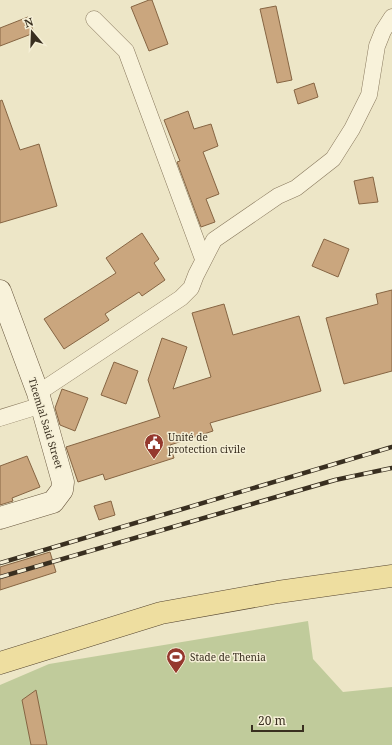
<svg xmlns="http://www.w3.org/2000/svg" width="392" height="745" font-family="'Noto Serif',serif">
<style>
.green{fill:#c0cb9b}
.building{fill:#caa67e;stroke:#866543}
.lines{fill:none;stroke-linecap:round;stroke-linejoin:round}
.minor-casing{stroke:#88785d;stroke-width:17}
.secondary-casing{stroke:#6a5940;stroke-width:23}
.primary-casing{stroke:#564630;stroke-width:23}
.minor{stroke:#f8f2da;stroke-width:16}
.secondary{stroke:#f8f2da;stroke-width:22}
.primary{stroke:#eedea0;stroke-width:22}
.rail-casing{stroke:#392f20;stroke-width:4.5}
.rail{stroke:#f5efd6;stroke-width:3;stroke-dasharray:9;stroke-linecap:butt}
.labels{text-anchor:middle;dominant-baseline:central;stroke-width:3;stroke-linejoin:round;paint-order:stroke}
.street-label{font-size:10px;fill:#392f20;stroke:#f5efd6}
.poi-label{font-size:10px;fill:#392f20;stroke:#f5efd6;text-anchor:start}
</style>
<rect width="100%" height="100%" fill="#ede6c7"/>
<path class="green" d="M308 621 313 659 343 692 392 687V745H0V685L49 664Z"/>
<g class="building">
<path d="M149 0H152L168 44 149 51 131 7Z"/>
<path d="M276 6 292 80 277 83 260 9Z"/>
<path d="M28 17 34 33 0 46V28Z"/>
<path d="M314 83 318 97 298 104 294 90Z"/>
<path d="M2 100 20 150 39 144 57 206 0 223V101Z"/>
<path d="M188 111 194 129 211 124 218 146 203 152 219 194 206 199 215 222 201 227 177 162 180 161 164 120Z"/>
<path d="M373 177 378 202 359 204 354 181Z"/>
<path d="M142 233 159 259 154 263 165 280 142 296 139 292 105 314 109 320 64 349 44 319 116 273 106 258Z"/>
<path d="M324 239 349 249 338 277 312 266Z"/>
<path d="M392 290V371L344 384 326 318 378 304 376 294Z"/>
<path d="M224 304 233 335 299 316 321 391 210 423 213 431 170 445 174 458 105 480 103 474 78 482 66 447 160 417 148 380 162 338 187 347 173 389 211 377 192 313Z"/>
<path d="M114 362 138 371 126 404 101 395Z"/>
<path d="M62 389 88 398 75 431 60 425 55 408Z"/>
<path d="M27 456 40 487 12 498 13 501 0 505V466Z"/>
<path d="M111 501 115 515 99 520 94 506Z"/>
<path d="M50 552 56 572 0 590V567Z"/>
<path d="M36 690 47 745H31L22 700Z"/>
</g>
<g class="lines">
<g class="minor-casing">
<g id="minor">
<path d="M94 19 126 51 203 259"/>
<path d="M38 393 181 298 191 288 196 275 214 240 278 196 296 188 333 159 352 129 369 95 377 46 383 31 392 17"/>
<path d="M0 418 42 405"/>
</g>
</g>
<g class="secondary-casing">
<path id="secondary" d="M0 291 38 393 63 482 62 490 53 502 0 518"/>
</g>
<g class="primary-casing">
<path id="primary" d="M0 663 161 613 278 592 392 576"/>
</g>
<use href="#minor" class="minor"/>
<use href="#secondary" class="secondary"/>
<use href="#primary" class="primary"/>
<g class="rail-casing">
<g id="rail">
<path d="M0 563 392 447"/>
<path d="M0 577 335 480 392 468"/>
</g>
</g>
<use href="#rail" class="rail"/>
</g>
<defs>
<g id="civic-pin" transform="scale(1)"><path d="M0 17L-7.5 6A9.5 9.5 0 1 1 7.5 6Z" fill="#95392e" stroke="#f5efd6"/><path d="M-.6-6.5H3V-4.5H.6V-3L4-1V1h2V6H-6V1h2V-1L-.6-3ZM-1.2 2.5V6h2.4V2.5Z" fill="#fff"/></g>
<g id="stadium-pin" transform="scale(1)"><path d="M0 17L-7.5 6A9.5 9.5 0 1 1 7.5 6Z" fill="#95392e" stroke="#f5efd6"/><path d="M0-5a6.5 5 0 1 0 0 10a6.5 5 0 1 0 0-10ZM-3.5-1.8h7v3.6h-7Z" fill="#fff"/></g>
</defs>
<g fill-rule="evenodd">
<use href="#civic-pin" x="154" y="443"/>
<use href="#stadium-pin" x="176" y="657"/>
</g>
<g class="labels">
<g class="street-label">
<text transform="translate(46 423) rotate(73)">Ticemlal Said Street</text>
</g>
<g class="poi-label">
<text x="168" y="437">Unité de<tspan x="168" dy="12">protection civile</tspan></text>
<text x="190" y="657">Stade de Thenia</text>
</g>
</g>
<g transform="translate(32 32) rotate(341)" stroke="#f5efd6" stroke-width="3" paint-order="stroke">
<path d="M0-3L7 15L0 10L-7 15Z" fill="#392f20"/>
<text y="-6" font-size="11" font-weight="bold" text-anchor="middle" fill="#392f20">N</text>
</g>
<path d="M252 725v6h51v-6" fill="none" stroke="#392f20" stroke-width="2"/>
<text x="258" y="725" font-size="12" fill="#392f20" stroke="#f5efd6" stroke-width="3" paint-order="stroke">20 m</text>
</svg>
